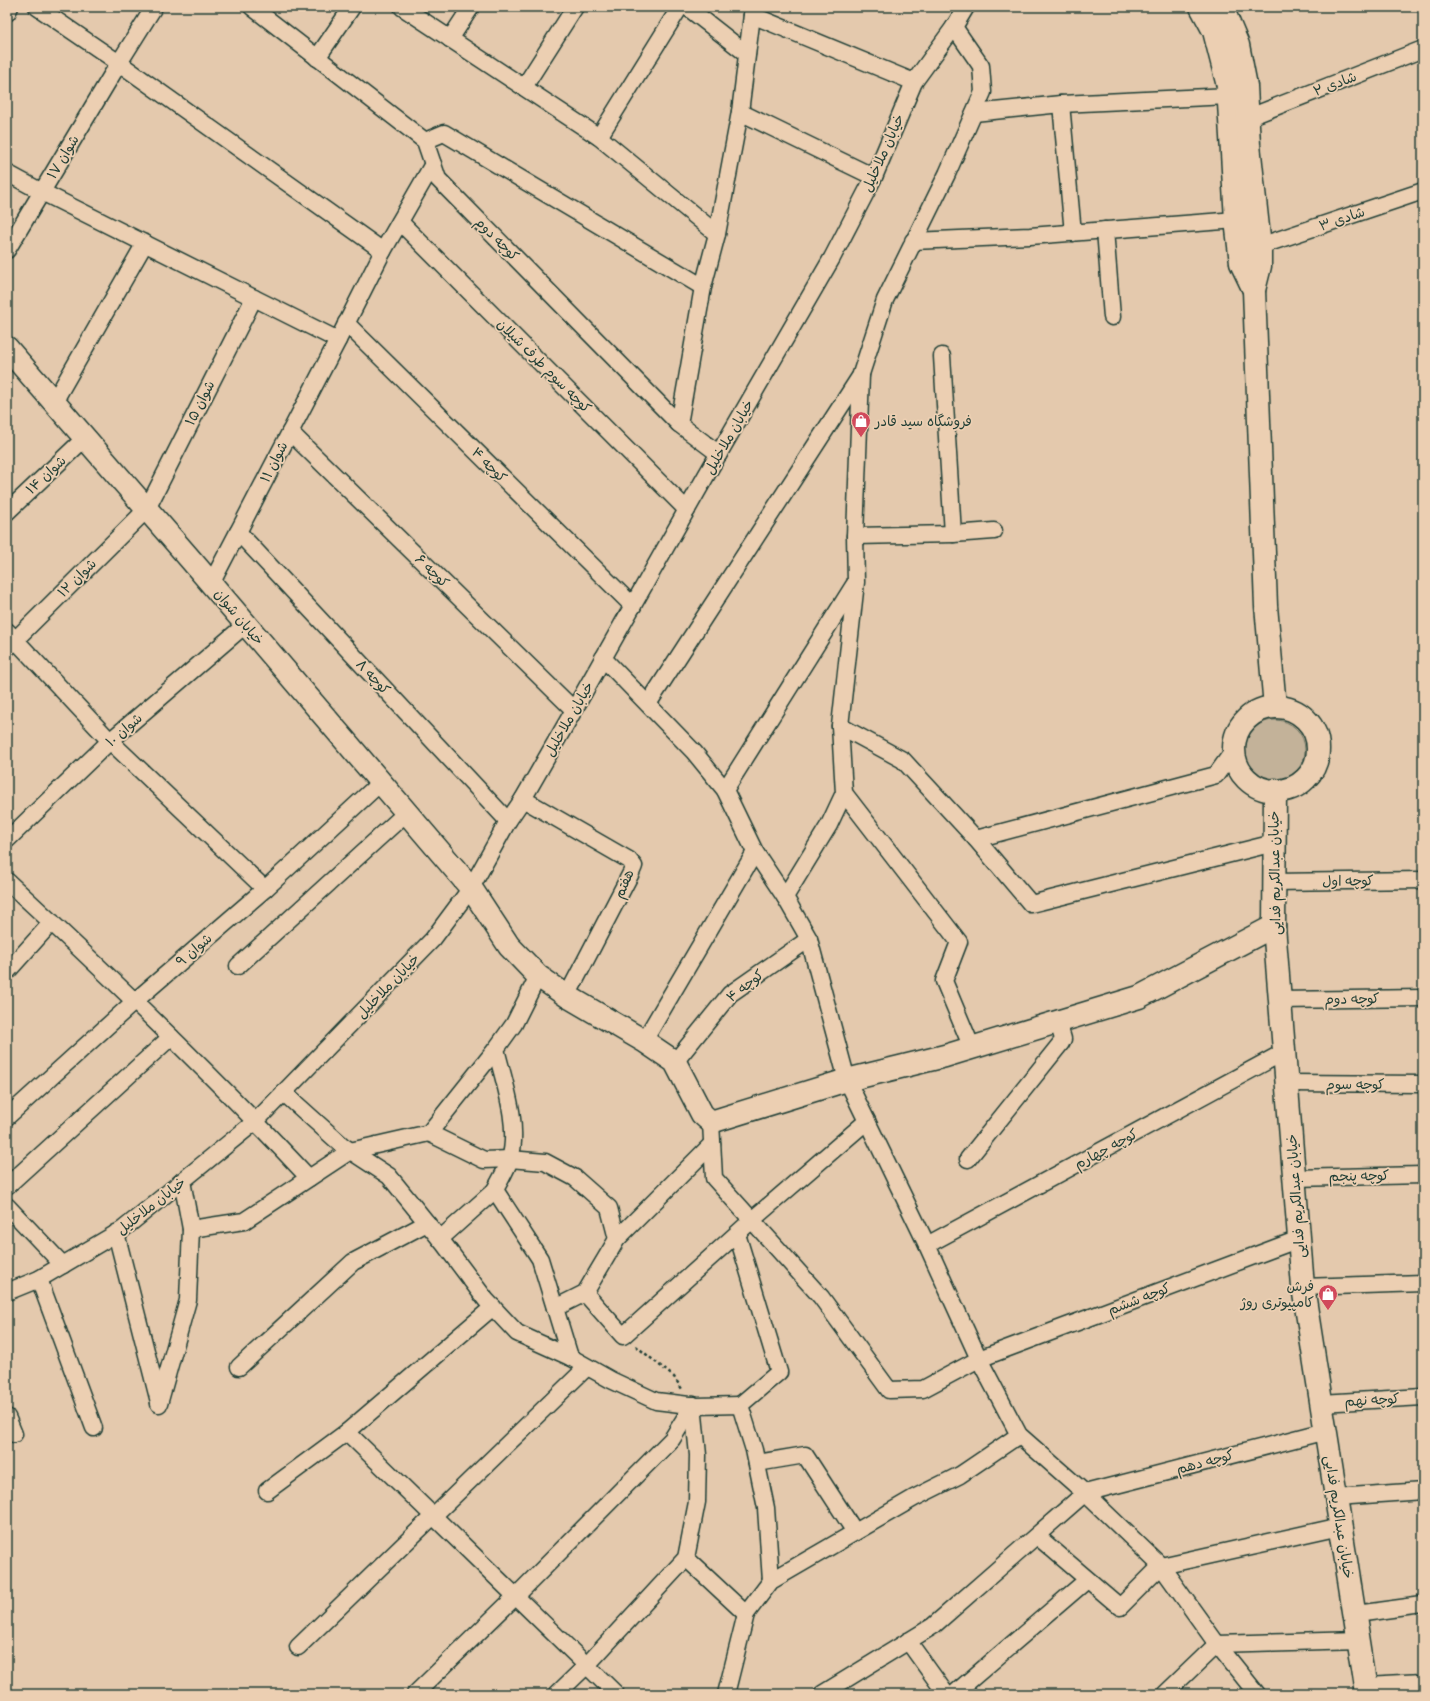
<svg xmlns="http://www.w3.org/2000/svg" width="1430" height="1701" font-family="'Balsamiq Sans','Playpen Sans Arabic',sans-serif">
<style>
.green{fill:#c3b299;stroke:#717866}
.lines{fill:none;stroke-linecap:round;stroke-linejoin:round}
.street-casing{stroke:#1f3d34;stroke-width:19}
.secondary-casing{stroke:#1f3d34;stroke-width:25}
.path{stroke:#1f3d34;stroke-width:2.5;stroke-dasharray:3 3;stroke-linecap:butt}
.street{stroke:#eccfb2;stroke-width:16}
.secondary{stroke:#eccfb2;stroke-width:22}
.labels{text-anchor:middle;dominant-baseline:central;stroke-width:3.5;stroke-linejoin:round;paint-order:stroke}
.street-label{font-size:14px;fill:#1f3d34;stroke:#eccfb2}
.poi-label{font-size:14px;fill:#1f3d34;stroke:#eccfb2;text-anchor:start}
</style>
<rect width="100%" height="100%" fill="#e4c9ad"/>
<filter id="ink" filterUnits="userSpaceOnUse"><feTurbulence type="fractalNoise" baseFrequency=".025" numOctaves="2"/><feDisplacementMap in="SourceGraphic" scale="8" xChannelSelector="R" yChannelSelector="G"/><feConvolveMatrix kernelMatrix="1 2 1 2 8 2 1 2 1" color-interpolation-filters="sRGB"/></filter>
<g filter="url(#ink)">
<circle class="green" cx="1275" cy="750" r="30"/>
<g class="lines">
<g class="street-casing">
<g id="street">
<path d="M37 7 119 63 154 7"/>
<path d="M252 7 425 141 438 179 679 424"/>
<path d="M402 7 599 137 717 234"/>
<path d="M687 7 747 54"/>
<path d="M7 13 10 7"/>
<path d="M752 15 914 82"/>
<path d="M954 27 981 66 983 92 947 174 885 300 861 374 855 536 856 582 840 726 844 793 829 825 785 897 809 939 847 1080 927 1245 979 1359 1019 1435 1085 1493 1161 1566 1217 1644 1257 1694"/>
<path d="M450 39 471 7"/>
<path d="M317 58 352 7"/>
<path d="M524 87 575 7"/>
<path d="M1061 104 1073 233"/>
<path d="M740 112 874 177"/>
<path d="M974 113 1061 104 1229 96"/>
<path d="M1247 118 1423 49"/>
<path d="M599 137 680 7"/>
<path d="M425 141 444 133 703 287"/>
<path d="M7 173 42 192 338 340 383 251"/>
<path d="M400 222 687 510"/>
<path d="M1105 230 1112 317"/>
<path d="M913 241 1030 236 1236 220"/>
<path d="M1260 246 1423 191"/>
<path d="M7 250 119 63 383 251 433 164"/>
<path d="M346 323 633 606"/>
<path d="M942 356 953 534"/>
<path d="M54 402 145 243"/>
<path d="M290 432 574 710"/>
<path d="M719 454 679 424 703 287 717 234 740 112 753 7"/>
<path d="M7 512 85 438"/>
<path d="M238 532 508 821"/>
<path d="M855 536 953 534 994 531"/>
<path d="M211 584 338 340"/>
<path d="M7 631 110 741 265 889"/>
<path d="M7 648 147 509 254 298"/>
<path d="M603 658 694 752 725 790 755 852 785 897"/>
<path d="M648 704 861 375"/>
<path d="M840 726 903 760 976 839 1216 775 1234 750"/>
<path d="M725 790 854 585"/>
<path d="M844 793 959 942 944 981 972 1048"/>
<path d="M523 799 629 860 634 866 631 873 567 996"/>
<path d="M976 839 1031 904 1274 843"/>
<path d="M7 840 110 741 245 625"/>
<path d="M7 881C111 977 213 1075 309 1178"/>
<path d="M1273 882 1423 880"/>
<path d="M238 966 406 813"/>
<path d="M7 972 52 922"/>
<path d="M538 976 514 1024 496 1049C504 1082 520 1126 510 1159 507 1169 500 1180 495 1190L540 1259 570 1357"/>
<path d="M1280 1000 1423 998"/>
<path d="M644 1041 755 852"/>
<path d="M675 1062 730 994 809 939"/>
<path d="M1287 1083 1423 1084"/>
<path d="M284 1093 343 1146 389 1176 444 1244 486 1300 517 1333 570 1357 611 1380 656 1401 697 1406 740 1405 754 1450 766 1508 771 1581"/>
<path d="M7 1117 135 1001 265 889 380 783"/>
<path d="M711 1122 714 1178 821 1297 889 1390 923 1389 979 1359 1299 1239"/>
<path d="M429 1133 484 1160 510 1159 545 1162 575 1178 609 1208 617 1239"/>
<path d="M968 1159 1061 1043 1063 1039 1058 1022"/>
<path d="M1294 1178 1423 1175"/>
<path d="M7 1186 171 1037"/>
<path d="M7 1206 63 1265"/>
<path d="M191 1229 244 1221 350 1151 429 1133 496 1049"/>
<path d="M116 1233 159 1402"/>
<path d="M737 1234 779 1372 740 1405"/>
<path d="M440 1239 495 1190"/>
<path d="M927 1245 1284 1052"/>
<path d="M39 1279 94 1428"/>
<path d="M1303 1287 1423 1283"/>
<path d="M7 1292 39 1279 122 1230 256 1121 433 939 471 888 508 821 523 799 574 710 707 474 832 258 874 177 914 82 954 27 966 7"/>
<path d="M585 1293 623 1336 752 1220 867 1121"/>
<path d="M555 1308 585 1293 617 1239 712 1144"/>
<path d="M239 1367 353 1262 427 1223"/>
<path d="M1321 1403 1423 1397"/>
<path d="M159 1404 188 1300 191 1229 182 1181"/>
<path d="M7 1417 14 1434"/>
<path d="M347 1432 616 1694"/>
<path d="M757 1463 805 1455 855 1532"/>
<path d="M267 1491 347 1432 493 1307"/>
<path d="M1336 1497 1423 1491"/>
<path d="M1037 1536 1120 1607 1161 1566 1341 1526"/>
<path d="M686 1558 746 1614"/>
<path d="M1355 1614 1423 1605"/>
<path d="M908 1641 946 1694"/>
<path d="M298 1647 587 1367"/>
<path d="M1366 1685 1423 1682"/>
<path d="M415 1694 516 1596 672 1439 693 1405"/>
<path d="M557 1694 587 1665 686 1558 697 1502 698 1455 693 1405"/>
<path d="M726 1694 746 1614 771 1581 914 1498 960 1475 1019 1435"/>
<path d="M822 1694 933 1626 1085 1493 1326 1431"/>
<path d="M954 1694 1087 1580"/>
<path d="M1165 1694 1217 1644 1359 1640"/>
</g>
</g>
<g class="secondary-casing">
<g id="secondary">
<path d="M1201 7 1214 31 1228 86 1236 220 1241 263 1254 290"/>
<path d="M1222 7 1238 45 1246 86 1249 145 1260 246V266L1254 290 1266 606 1275 707"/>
<path d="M7 348 191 560 471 888 509 946 538 976 567 996 644 1041 675 1062 702 1114 711 1122 847 1080 945 1056 1139 997 1274 926"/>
<circle cx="1276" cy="749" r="42"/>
<path d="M1275 790 1274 926 1303 1287 1367 1694"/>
</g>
</g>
<path class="path" d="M636 1346 674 1377 682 1389"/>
<use href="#street" class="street"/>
<use href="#secondary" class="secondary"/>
</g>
</g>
<defs>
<g id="shop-pin" transform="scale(1)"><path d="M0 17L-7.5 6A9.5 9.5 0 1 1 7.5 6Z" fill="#d1495b" stroke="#eccfb2"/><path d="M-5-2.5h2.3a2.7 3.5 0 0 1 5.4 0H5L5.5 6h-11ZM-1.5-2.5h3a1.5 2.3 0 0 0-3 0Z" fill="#fff"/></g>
</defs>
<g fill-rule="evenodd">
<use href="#shop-pin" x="861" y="421"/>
<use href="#shop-pin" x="1328" y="1294"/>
</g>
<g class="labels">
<g class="street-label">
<text transform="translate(1335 84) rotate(-21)">شادی ۲</text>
<text transform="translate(883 153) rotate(-66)">خیابان ملاخلیل</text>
<text transform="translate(63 157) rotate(-59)">شوان ۱۷</text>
<text transform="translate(1342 219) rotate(-19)">شادی ۳</text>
<text transform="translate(497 239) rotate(45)">کوچه دوم</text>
<text transform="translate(544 366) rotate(45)">کوچه سوم طرف شیلان</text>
<text transform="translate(200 403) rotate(-63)">شوان ۱۵</text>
<text transform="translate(729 437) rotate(-60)">خیابان ملاخلیل</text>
<text transform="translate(274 462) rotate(-63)">شوان ۱۱</text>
<text transform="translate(489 465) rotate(45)">کوچه ۴</text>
<text transform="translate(46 475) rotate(-43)">شوان ۱۴</text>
<text transform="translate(432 571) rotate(44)">کوچه ۶</text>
<text transform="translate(77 578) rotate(-45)">شوان ۱۲</text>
<text transform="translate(239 617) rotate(50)">خیابان شوان</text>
<text transform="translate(373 677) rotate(47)">کوچه ۸</text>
<text transform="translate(569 719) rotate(-60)">خیابان ملاخلیل</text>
<text transform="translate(124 730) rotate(-41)">شوان ۱۰</text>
<text transform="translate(1275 873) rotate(-91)">خیابان عبدالکریم فدایی</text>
<text transform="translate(1348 881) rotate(-1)">کوچه اول</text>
<text transform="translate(624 884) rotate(-67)">هفتم</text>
<text transform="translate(194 950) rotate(-41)">شوان ۹</text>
<text transform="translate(388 986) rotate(-46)">خیابان ملاخلیل</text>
<text transform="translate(745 986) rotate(-38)">کوچه ۴</text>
<text transform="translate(1352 999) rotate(-1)">کوچه دوم</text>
<text x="1355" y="1084">کوچه سوم</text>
<text transform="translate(1106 1149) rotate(-28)">کوچه چهارم</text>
<text transform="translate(1359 1176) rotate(-1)">کوچه پنجم</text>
<text transform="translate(1296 1196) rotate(-94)">خیابان عبدالکریم فدایی</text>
<text transform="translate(151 1206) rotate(-38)">خیابان ملاخلیل</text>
<text transform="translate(1139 1299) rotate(-21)">کوچه ششم</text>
<text transform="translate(1372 1400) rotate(-3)">کوچه نهم</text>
<text transform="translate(1205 1462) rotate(-15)">کوچه دهم</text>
<text transform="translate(1339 1517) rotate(81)">خیابان عبدالکریم فدایی</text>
</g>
<g class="poi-label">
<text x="875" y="421">فروشگاه سید قادر</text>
<text x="1314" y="1286" text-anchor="end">فرش<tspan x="1314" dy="16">کامپیوتری روژ</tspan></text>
</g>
</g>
<rect width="1430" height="1701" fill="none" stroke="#eccfb2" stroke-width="24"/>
<rect x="12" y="12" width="1406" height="1677" fill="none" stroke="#1f3d34" stroke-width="1.5" filter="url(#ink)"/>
</svg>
